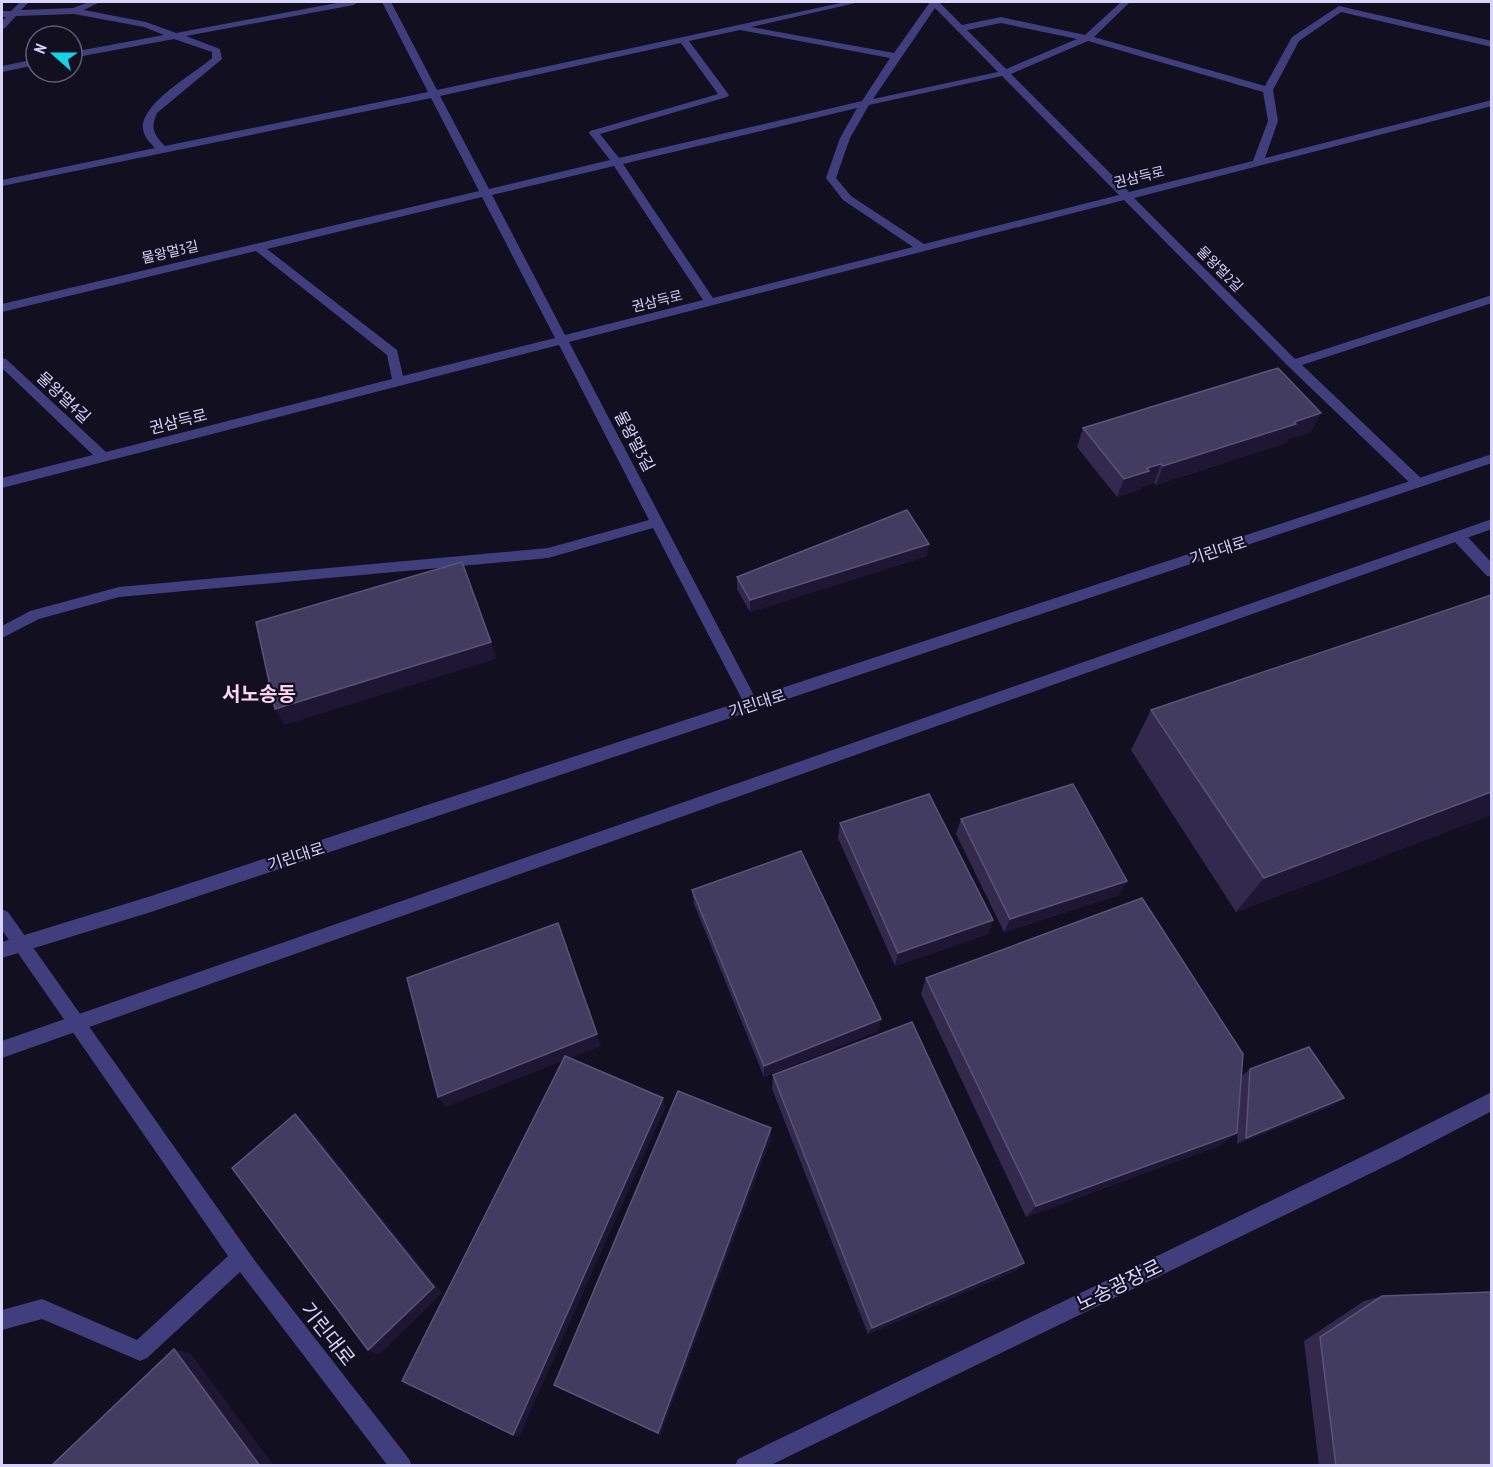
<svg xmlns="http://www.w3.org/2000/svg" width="1493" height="1467" font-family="'PT Sans Narrow','Noto Sans KR',sans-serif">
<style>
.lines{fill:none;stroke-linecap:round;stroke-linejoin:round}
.minor{fill:#403e7c;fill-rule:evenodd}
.tertiary{fill:#403e7c;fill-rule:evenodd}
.wall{fill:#312a4d}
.shaded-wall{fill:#1d1734}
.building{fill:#423c60;stroke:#5a5478;stroke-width:1.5}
.labels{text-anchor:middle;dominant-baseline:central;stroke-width:4.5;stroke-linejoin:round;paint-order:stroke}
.far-street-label{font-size:14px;fill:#d7d3fb;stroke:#120f21}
.street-label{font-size:16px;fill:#d7d3fb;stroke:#120f21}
.quarter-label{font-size:20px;font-weight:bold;fill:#fbd5ee;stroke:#120f21}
.near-street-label{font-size:20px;fill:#d7d3fb;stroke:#120f21}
</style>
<rect width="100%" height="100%" fill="#120f21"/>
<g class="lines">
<g class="minor">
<path d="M20 2H29L21 10 73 8 89 2H100L84 10 146 22 176 33 342 2H358L354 5 186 36 220 49 222 59 157 113C150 128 154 135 165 146L428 92 382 2H391L437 90 845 2H860L751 27 894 53 930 2H939L962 25 1001 17 1085 35 1121 2H1130L1094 37 1265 86 1292 37 1339 6 1492 41V47L1341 12 1299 41 1273 90 1278 121 1265 158 1492 100V106L1134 198 1295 359 1492 295V303L1302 365 1423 480 1424 483 1418 488 1413 486 1289 367 1124 200 569 342 759 705 757 709H747L653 528 548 558 119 597 39 619 2 638V626L30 611 119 587 548 548 649 520 559 345 2 488V478L93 455 2 368V358L6 359 106 452 392 379 387 355 256 251 2 312V304L479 191 431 98 2 186V180L155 148C151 144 146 139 144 133 134 106 196 73 212 58V52L174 39 72 58V52L164 35 144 27 74 14 16 16 5 28 2 29V21L6 17H2V11H11ZM935 8 998 72 873 99ZM1001 23 1077 39 1006 69 967 30ZM740 30 890 58 862 101 619 158 600 134 727 97 729 95 689 41ZM1088 41 1263 92 1268 121 1253 161 1129 192 1011 74ZM681 43 718 94 590 131 589 133 610 160 489 189 440 96ZM1002 76 1119 195 924 244 851 196 836 178 850 138 869 105ZM857 108 840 138 826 178 843 200 913 247 713 298 623 164ZM614 166 703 300 565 335 492 195ZM482 197 555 338 403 376 397 350 267 249Z"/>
<path d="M36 59V65L2 72V66Z"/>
<path d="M1458 531 1463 532 1492 563V577L1487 576 1453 540 1451 536Z"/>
<path d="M2 909 8 912 258 1265 409 1459 412 1466H388L240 1272 147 1358 140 1361 42 1319 2 1330V1310L42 1299 137 1340 228 1256 2 930Z"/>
<path d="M1492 1092V1111L1398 1160 769 1466H735L738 1459 1384 1146Z"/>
</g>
<g class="tertiary">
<path d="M1492 454V463L151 912 2 958V942L151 896Z"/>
<path d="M1492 519V529L2 1058V1041Z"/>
</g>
</g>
<g class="wall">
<path d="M1083 428 1311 432 1288 439 1286 443 1156 485 1154 483 1143 486 1141 489 1117 497 1077 447Z"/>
<path d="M927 556 750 612 737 589V577Z"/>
<path d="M1151 710 1491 815 1236 912 1131 750Z"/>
<path d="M961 819 1119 895 1004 932 956 834Z"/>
<path d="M840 823 993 920 988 934 895 966 838 838Z"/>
<path d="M692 890 881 1019 878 1031 764 1077 694 904Z"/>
<path d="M926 978 1221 1145 1026 1217 921 994Z"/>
<path d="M1250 1069 1344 1098 1334 1105 1237 1144 1241 1077Z"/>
<path d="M773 1075 1024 1263 1015 1271 868 1334 772 1089Z"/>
<path d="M771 1138 660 1435 554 1385Z"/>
<path d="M1382 1296 1491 1466H1319L1304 1341 1364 1301Z"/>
</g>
<g class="shaded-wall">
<path d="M1321 413 1311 432 1288 439 1286 443 1156 485 1163 466Z"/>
<path d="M1161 464 1154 483 1143 486 1141 489 1117 497 1124 479 1147 468Z"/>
<path d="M929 544 927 556 750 612V600Z"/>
<path d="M491 642 496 659 285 725 275 709Z"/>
<path d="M1491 792V815L1236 912 1264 878Z"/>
<path d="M1127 881 1119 895 1004 932 1010 919Z"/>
<path d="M993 920 988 934 895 966 898 953Z"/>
<path d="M881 1019 878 1031 764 1077V1066Z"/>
<path d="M597 1034 601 1046 446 1107 438 1097Z"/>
<path d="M663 1098 665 1108 519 1437 513 1435Z"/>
<path d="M1344 1098 1334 1105 1237 1144 1246 1138Z"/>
<path d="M295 1114 306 1124 442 1293 379 1355 368 1350Z"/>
<path d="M771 1128V1138L660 1435 658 1433Z"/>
<path d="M1237 1133 1221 1145 1026 1217 1036 1206Z"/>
<path d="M1024 1263 1015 1271 868 1334 872 1328Z"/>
<path d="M174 1349 190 1353 274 1466H260Z"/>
</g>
<g class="building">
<path d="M1278 368 1321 413 1294 422 1296 424 1163 466 1161 464 1147 468 1149 471 1124 479 1083 428Z"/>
<path d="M907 510 929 544 750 600 737 577Z"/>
<path d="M462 562 491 642 275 709 256 622Z"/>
<path d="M1491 595V792L1264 878 1151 710Z"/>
<path d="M1073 784 1127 881 1010 919 961 819Z"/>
<path d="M929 794 993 920 898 953 840 823Z"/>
<path d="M801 851 881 1019 764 1066 692 890Z"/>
<path d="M1142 898 1243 1054 1237 1133 1036 1206 926 978Z"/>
<path d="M558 923 597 1034 438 1097 407 978Z"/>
<path d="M912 1022 1024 1263 872 1328 773 1075Z"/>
<path d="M1309 1047 1344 1098 1246 1138 1250 1069Z"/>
<path d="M565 1056 663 1098 513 1435 402 1381Z"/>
<path d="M678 1091 771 1128 658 1433 554 1385Z"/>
<path d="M295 1114 434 1287 368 1350 232 1168Z"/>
<path d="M1491 1292V1466H1336L1320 1337 1382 1296Z"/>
<path d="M174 1349 260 1466H51Z"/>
</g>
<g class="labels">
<g class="far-street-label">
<text transform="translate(1139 177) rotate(-14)">권삼득로</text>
<text transform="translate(170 252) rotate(-13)">물왕멀3길</text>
<text transform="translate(1220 269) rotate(45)">물왕멀2길</text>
<text transform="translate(657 301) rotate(-14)">권삼득로</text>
</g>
<g class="street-label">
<text transform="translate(64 397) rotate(43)">물왕멀4길</text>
<text transform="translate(178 421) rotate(-14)">권삼득로</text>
<text transform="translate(635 441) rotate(62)">물왕멀3길</text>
<text transform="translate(1218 550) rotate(-18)">기린대로</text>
<text transform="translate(757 703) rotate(-18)">기린대로</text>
<text transform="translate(296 856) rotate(-18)">기린대로</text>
</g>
<g class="quarter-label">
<text x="259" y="694">서노송동</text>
</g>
<g class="near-street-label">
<text transform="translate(1119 1285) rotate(-26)">노송광장로</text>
<text transform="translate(328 1334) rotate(52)">기린대로</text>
</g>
</g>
<rect width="1493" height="1467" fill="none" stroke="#d7d3fb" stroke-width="6"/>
<g transform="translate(54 54) rotate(291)"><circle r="28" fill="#120f21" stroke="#615d78" stroke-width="1.5"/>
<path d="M0-4.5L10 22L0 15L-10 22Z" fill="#14d3e6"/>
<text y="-9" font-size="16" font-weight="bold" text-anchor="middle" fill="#d7d3fb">N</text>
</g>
</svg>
